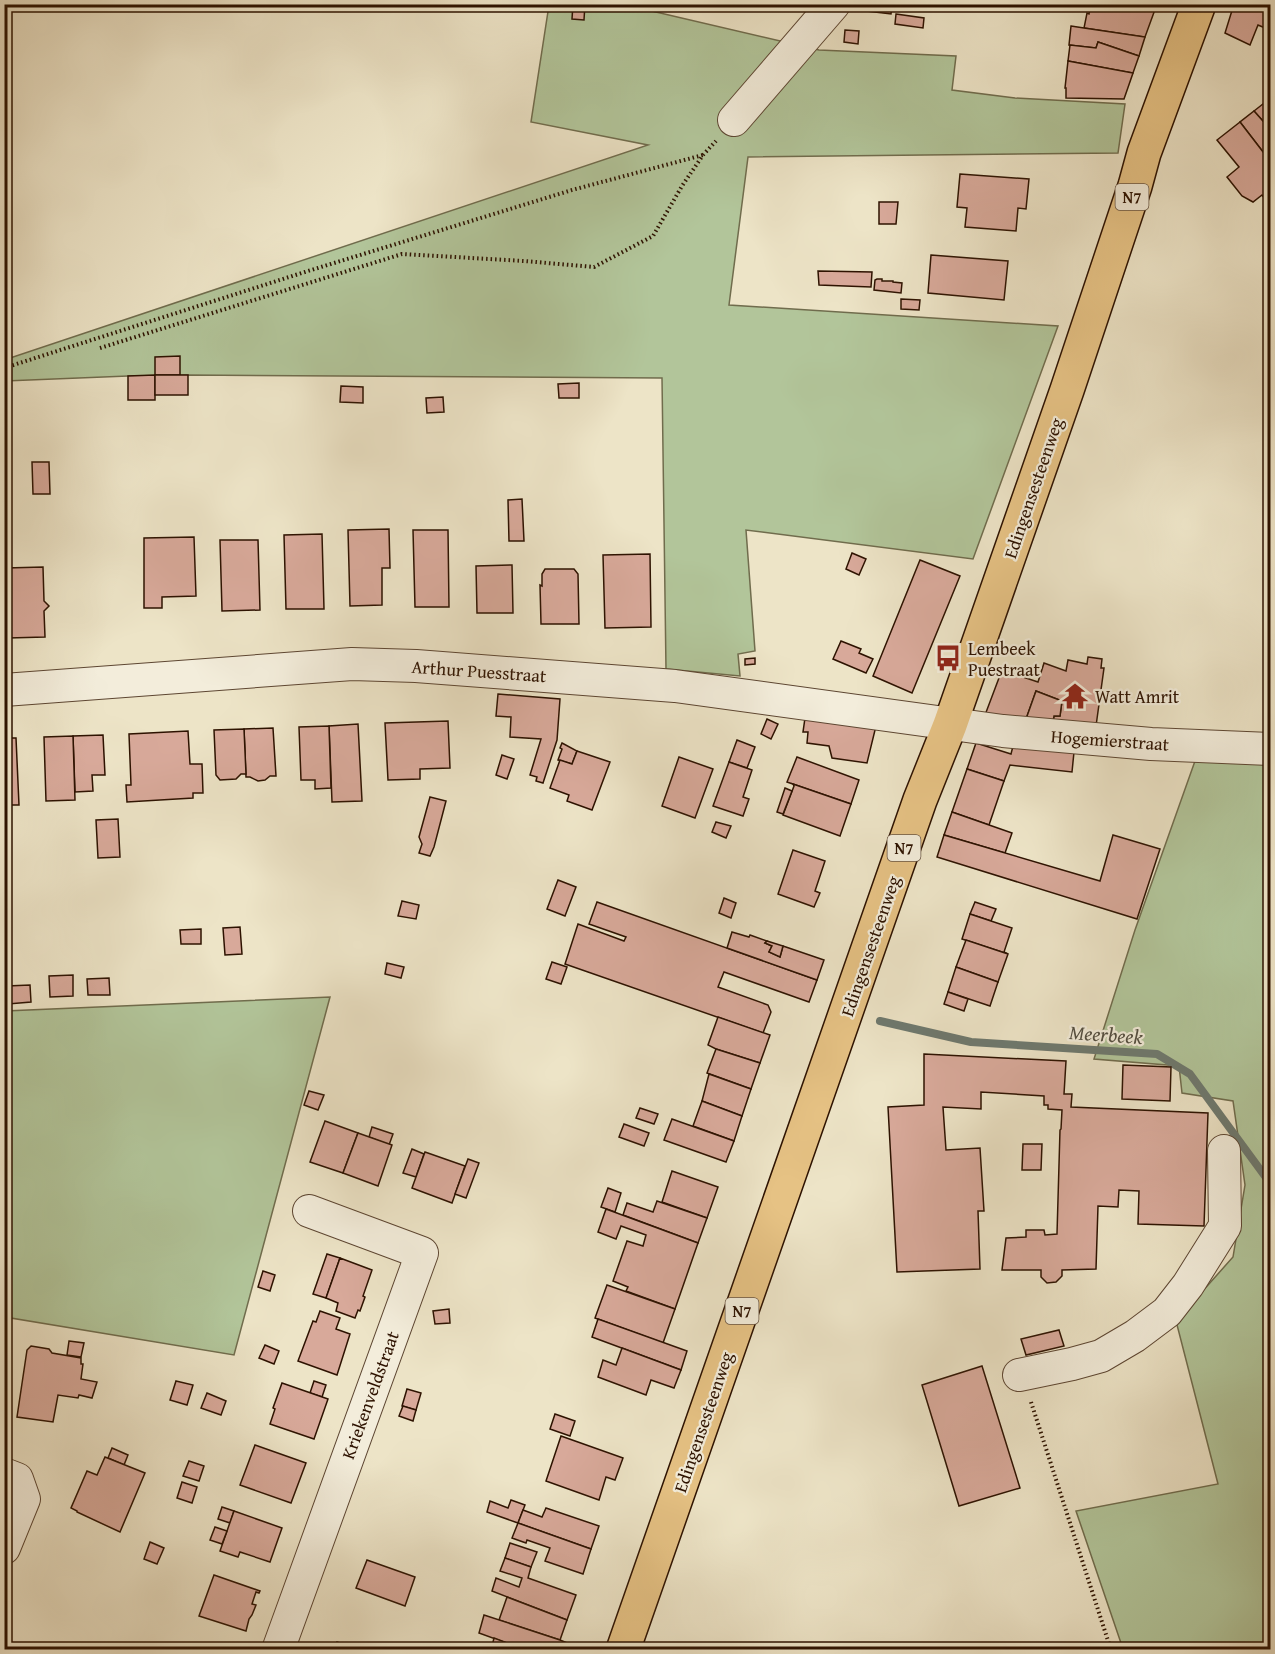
<svg xmlns="http://www.w3.org/2000/svg" width="1275" height="1654" font-family="'Gentium Book Plus',serif">
<style>
.green{fill:#b2c59a;stroke:#706c4d;stroke-width:1.5}
.lines{fill:none;stroke-linecap:round;stroke-linejoin:round}
.stream{stroke:#6e796f;stroke-width:8}
.building{fill:#d8a99a;stroke:#2d1200;stroke-width:1.5}
.minor-casing{stroke:#5d4632;stroke-width:34}
.major-casing{stroke:#2d1200;stroke-width:36}
.path{stroke:#2d1200;stroke-width:4;stroke-dasharray:1.5 3;stroke-linecap:butt}
.minor{stroke:#f3eddb;stroke-width:32}
.major{stroke:#e6c284;stroke-width:33}
.labels{text-anchor:middle;dominant-baseline:central;stroke-width:4.5;stroke-linejoin:round;paint-order:stroke}
.shield{fill:#f3eddb;stroke:#685442;stroke-width:1.5}
.shield-label{font-size:16px;font-weight:bold;fill:#2d1200}
.street-label{font-size:18px;fill:#2d1200;stroke:#f3eddb}
.poi-label{font-size:18px;fill:#2d1200;stroke:#f3eddb;text-anchor:start}
.water-label{font-size:20px;font-style:italic;fill:#534e41;stroke:#f3eddb}
</style>
<rect width="100%" height="100%" fill="#ede4c7"/>
<filter id="stains"><feTurbulence type="fractalNoise" baseFrequency=".00333" numOctaves="4"/><feColorMatrix values="0 0 0 0 .2 0 0 0 0 .09 0 0 0 0 .02 0 0 0 .5 -.17"/></filter>
<radialGradient id="worn" r=".72"><stop offset=".6" stop-color="#630" stop-opacity="0"/><stop offset="1" stop-color="#630" stop-opacity=".3"/></radialGradient>
<g class="green">
<path d="M549 5H626L819 50 956 56 952 90 1015 98 1125 104 1118 153 748 157 729 305 1058 326 973 559 746 530 755 651 738 654 740 676 666 669 662 378 188 375 128 376 5 381 4 360 648 145 531 122Z"/>
<path d="M1195 761H1270V1649H1123L1076 1511 1218 1484 1176 1321 1233 1257 1245 1185 1233 1101 1182 1093 1179 1066 1094 1059 1135 930Z"/>
<path d="M330 997 234 1355 5 1317V1011Z"/>
</g>
<g class="lines">
<path class="stream" d="M880 1021 971 1042 1157 1054 1190 1074 1270 1183"/>
</g>
<g class="building">
<path d="M556 4H570V11L555 10Z"/>
<path d="M573 4H585L584 20 572 19Z"/>
<path d="M868 4H892L891 14 867 11Z"/>
<path d="M1091 4H1157L1145 37 1084 28 1087 13 1089 14Z"/>
<path d="M1234 4H1261L1270 8V30L1258 25 1250 45 1225 33Z"/>
<path d="M896 14 924 18 923 28 895 24Z"/>
<path d="M1071 26 1084 28 1145 37 1139 56 1098 42 1096 48 1069 45Z"/>
<path d="M845 30 859 31 858 44 844 42Z"/>
<path d="M1098 42 1139 56 1133 73 1068 61 1070 45 1096 48Z"/>
<path d="M1068 61 1133 73 1124 99 1066 98V88H1065Z"/>
<path d="M1268 100 1270 103V129L1254 111Z"/>
<path d="M1254 111 1270 129V161L1240 122Z"/>
<path d="M1240 122 1270 161V195L1265 199 1262 195 1253 202 1242 196 1227 177 1239 167 1217 140Z"/>
<path d="M960 174 1029 179 1026 209 1018 208 1016 231 965 227 967 208 957 207Z"/>
<path d="M879 202H898L896 224H879Z"/>
<path d="M931 255 1008 261 1004 300 928 293Z"/>
<path d="M818 271 872 272 871 287 819 285Z"/>
<path d="M877 279H882V281H893V282L902 283 901 293 874 290 875 280Z"/>
<path d="M901 299 920 300 919 310 901 309Z"/>
<path d="M180 356V375H155V357Z"/>
<path d="M155 375V400H128V376Z"/>
<rect x="155" y="375" width="33" height="20"/>
<path d="M579 383V398H559L558 384Z"/>
<path d="M341 386 363 387V403L340 402Z"/>
<path d="M443 397 444 412 427 413 426 398Z"/>
<path d="M32 462H49L50 494H33Z"/>
<path d="M522 499 524 541H509L508 500Z"/>
<path d="M389 529 390 568H382V605L350 606 348 530Z"/>
<path d="M413 530H448L449 607H415Z"/>
<path d="M322 534 324 609H286L284 535Z"/>
<path d="M194 537 196 596 162 597V608H144V538Z"/>
<path d="M220 540H258L260 610 222 611Z"/>
<path d="M852 553 866 559 859 575 846 569Z"/>
<path d="M650 554 651 627 605 628 603 555Z"/>
<path d="M920 560 960 576 912 693 873 676Z"/>
<path d="M512 565 513 613H477L476 566Z"/>
<path d="M43 567 44 601 49 606 44 611 45 637 8 638 6 568Z"/>
<path d="M545 569H574L578 574 579 624H541L540 585 542 586V574Z"/>
<path d="M841 641 861 649 859 653 873 659 866 673 833 659Z"/>
<path d="M1088 657 1102 659 1101 668H1104L1096 726 1053 722 1054 716H1060L1062 701 1036 691 1026 719 985 715 1002 670 1038 682 1044 663 1066 671 1068 660 1087 664Z"/>
<path d="M755 658V664L745 665V659Z"/>
<path d="M1036 691 1062 701 1060 716H1054L1053 722 1026 719Z"/>
<path d="M498 694 560 699 557 740 543 783 536 781 537 777 530 775 541 739 510 737 511 717 496 716Z"/>
<path d="M805 718 876 726 867 763 832 758 829 746 807 743 808 732H803Z"/>
<path d="M767 719 778 724 771 739 761 734Z"/>
<path d="M448 721 450 768 420 769V779L388 780 385 723Z"/>
<path d="M358 724 362 801 332 802 329 726Z"/>
<path d="M329 726 331 788 315 789V780H301L299 727Z"/>
<path d="M273 728 276 776H270L265 780 258 781 250 777H246L244 729Z"/>
<path d="M244 729 246 774H241L236 779 220 780 216 775 214 730Z"/>
<path d="M188 731 190 764H202L203 793H193V798L127 802 126 785H131L129 734Z"/>
<path d="M103 735 105 775H92L93 791 75 792 73 736Z"/>
<path d="M73 736 75 800 46 801 44 737Z"/>
<path d="M4 738H16L19 805H4Z"/>
<path d="M737 740 755 747 747 768 729 762Z"/>
<path d="M562 743 577 751 572 764 558 760 562 749 560 748Z"/>
<path d="M976 743 1011 754 1013 746 1074 752 1072 772 1010 765 1004 781 967 769Z"/>
<path d="M577 751 610 762 592 810 567 801 569 795 550 788 560 760 572 764Z"/>
<path d="M502 755 514 759 507 779 496 775Z"/>
<path d="M679 757 713 769 695 818 662 806Z"/>
<path d="M797 757 859 780 851 804 787 782Z"/>
<path d="M729 762 752 770 743 797 749 799 743 816 713 806Z"/>
<path d="M967 769 1004 781 989 825 952 812Z"/>
<path d="M793 784 851 804 840 836 783 815 794 786Z"/>
<path d="M785 788 792 791 783 814 777 812Z"/>
<path d="M430 797 446 801 434 847 430 856 419 853 422 844 419 837Z"/>
<path d="M952 812 1012 833 1005 853 944 835Z"/>
<path d="M118 819 120 857 98 858 96 820Z"/>
<path d="M716 822 731 826 726 838 712 832Z"/>
<path d="M944 835 1100 881 1113 835 1160 849 1137 919 937 857Z"/>
<path d="M793 850 825 861 815 891 820 893 814 907 778 894Z"/>
<path d="M558 880 576 887 565 916 547 909Z"/>
<path d="M724 898 736 903 731 918 719 913Z"/>
<path d="M402 901 419 905 416 919 398 916Z"/>
<path d="M597 902 817 980 809 1002 724 972 718 987 768 1005 771 1012 763 1033 565 964 578 924 624 941 626 937 589 924Z"/>
<path d="M975 902 996 909 991 921 970 914Z"/>
<path d="M970 914 1012 928 1004 952 1008 954 962 939Z"/>
<path d="M240 927 242 954 225 955 223 928Z"/>
<path d="M201 929V944H181L180 930Z"/>
<path d="M732 932 749 937 750 935 767 941 765 943 772 946 769 952 780 957 783 946 824 960 817 980 727 948Z"/>
<path d="M966 940 1008 954 998 982 956 967Z"/>
<path d="M767 941 783 946 780 957 769 952 772 946 765 943Z"/>
<path d="M552 962 567 967 561 984 546 979Z"/>
<path d="M387 963 404 967 401 978 385 974Z"/>
<path d="M956 967 998 982 990 1006 948 992Z"/>
<path d="M73 975V996L50 997 49 976Z"/>
<path d="M109 978 110 995H88L87 979Z"/>
<path d="M30 985 31 1002 8 1004 7 986Z"/>
<path d="M948 992 968 999 964 1011 944 1004Z"/>
<path d="M718 1017 770 1035 760 1063 716 1049 708 1045Z"/>
<path d="M716 1049 760 1063 751 1089 707 1073Z"/>
<path d="M924 1054 1066 1061 1064 1094H1072L1071 1107 1208 1113 1204 1226 1138 1224 1139 1191 1119 1190 1118 1207 1098 1206 1096 1269 1062 1270V1276L1056 1282 1047 1283 1041 1277V1270H1002L1006 1238 1026 1237V1230H1044L1045 1235 1057 1234 1060 1130 1061 1129 1062 1110 1048 1109V1105H1044V1096L981 1092V1109L943 1107 946 1150 980 1148 984 1211H978L980 1269 897 1272 888 1107 924 1105Z"/>
<path d="M1123 1065 1171 1067 1170 1101 1122 1099Z"/>
<path d="M709 1074 751 1089 742 1116 702 1101Z"/>
<path d="M309 1091 324 1095 318 1110 304 1105Z"/>
<path d="M702 1101 742 1116 734 1141 693 1126Z"/>
<path d="M640 1108 658 1114 654 1124 636 1118Z"/>
<path d="M672 1119 734 1141 726 1162 664 1140Z"/>
<path d="M325 1121 358 1133 343 1173 310 1162Z"/>
<path d="M624 1124 649 1133 644 1146 619 1137Z"/>
<path d="M372 1127 393 1134 389 1145 369 1137Z"/>
<path d="M358 1133 392 1145 378 1186 343 1173Z"/>
<path d="M1023 1144H1042L1041 1170H1022Z"/>
<path d="M412 1149 424 1154 416 1177 403 1173Z"/>
<path d="M425 1152 465 1166 452 1203 412 1188Z"/>
<path d="M468 1159 479 1163 466 1198 455 1194Z"/>
<path d="M672 1171 718 1187 707 1218 662 1202Z"/>
<path d="M608 1188 621 1193 615 1212 601 1207Z"/>
<path d="M657 1201 707 1218 698 1243 623 1215 627 1203 653 1212Z"/>
<path d="M606 1209 698 1243 675 1309 626 1291 628 1287 613 1281 627 1241 643 1246 646 1235 621 1226 616 1239 598 1232Z"/>
<path d="M327 1254 340 1258 326 1298 313 1294Z"/>
<path d="M340 1258 372 1270 363 1296 365 1297 360 1311 358 1310 355 1318 336 1311 338 1303 326 1298Z"/>
<path d="M263 1271 275 1275 270 1291 258 1287Z"/>
<path d="M607 1285 675 1309 663 1343 595 1318Z"/>
<path d="M449 1309 450 1323 435 1324 433 1311Z"/>
<path d="M320 1311 340 1318 336 1329 350 1334 337 1375 298 1361 313 1321 316 1322Z"/>
<path d="M598 1319 687 1351 681 1370 592 1337Z"/>
<path d="M1059 1330 1064 1346 1026 1355 1021 1339Z"/>
<path d="M69 1341 84 1343 81 1357 67 1355Z"/>
<path d="M265 1345 279 1351 274 1364 259 1358Z"/>
<path d="M31 1346 49 1349 52 1353 81 1358V1364H83L81 1379 97 1382 92 1398 79 1395 78 1398 58 1395 53 1422 17 1417 27 1350Z"/>
<path d="M622 1348 681 1370 674 1388 651 1380 646 1395 598 1377 603 1360 616 1365Z"/>
<path d="M982 1366 1020 1488 959 1506 922 1385Z"/>
<path d="M176 1381 193 1385 187 1405 170 1400Z"/>
<path d="M314 1381 326 1385 322 1397 310 1393Z"/>
<path d="M282 1383 328 1399 314 1439 270 1424 275 1409 273 1408Z"/>
<path d="M407 1389 421 1393 416 1410 402 1406Z"/>
<path d="M207 1393 226 1401 221 1415 201 1408Z"/>
<path d="M403 1406 416 1410 413 1421 399 1416Z"/>
<path d="M555 1414 575 1421 570 1436 550 1429Z"/>
<path d="M561 1436 623 1458 615 1480 606 1477 599 1500 546 1481Z"/>
<path d="M255 1445 306 1463 291 1503 240 1485Z"/>
<path d="M112 1448 128 1455 124 1465 108 1458Z"/>
<path d="M105 1457 145 1473 120 1532 77 1512V1511L71 1508 87 1471 97 1475Z"/>
<path d="M189 1461 204 1466 199 1481 183 1476Z"/>
<path d="M182 1482 197 1487 192 1503 177 1498Z"/>
<path d="M511 1500 525 1505 518 1523 487 1512 490 1501 508 1508Z"/>
<path d="M222 1507 234 1511 230 1523 218 1519Z"/>
<path d="M546 1508 599 1526 591 1549 518 1523 523 1510 542 1517Z"/>
<path d="M234 1511 282 1528 270 1562 240 1552 238 1557 220 1551Z"/>
<path d="M518 1523 591 1549 583 1574 545 1561 550 1548 527 1540 526 1543 512 1538Z"/>
<path d="M215 1527 227 1531 222 1544 210 1540Z"/>
<path d="M150 1542 164 1548 157 1564 144 1559Z"/>
<path d="M510 1543 537 1552 531 1567 505 1558Z"/>
<path d="M505 1558 531 1567 528 1578 576 1595 567 1620 492 1591 496 1578 519 1587 522 1578 500 1571Z"/>
<path d="M367 1560 415 1577 405 1606 356 1588Z"/>
<path d="M214 1575 260 1591 259 1593 256 1592 252 1604 256 1605 252 1615 249 1619 246 1631 199 1616Z"/>
<path d="M507 1597 567 1620 560 1640 499 1620Z"/>
<path d="M484 1615 560 1640 584 1650H526L479 1633Z"/>
<path d="M494 1638 526 1650H491Z"/>
<path d="M337 1642 359 1650H335Z"/>
</g>
<g class="lines">
<g class="minor-casing">
<g id="minor">
<path d="M734 120 834 4"/>
<path d="M4 690 352 664 416 666 675 686 1003 731 1151 744 1270 749"/>
<path d="M1019 1375 1072 1364 1101 1356 1135 1336 1167 1312 1188 1285 1225 1226 1224 1151"/>
<path d="M4 1474 17 1479 24 1499 4 1548"/>
<path d="M278 1650 422 1253 309 1211"/>
</g>
</g>
<g class="major-casing">
<path id="major" d="M623 1650 920 800 950 725 1067 390 1135 186 1144 153 1199 4"/>
</g>
<g class="path">
<path d="M100 348 402 254 524 261 594 267 653 236 682 186 703 155 716 141"/>
<path d="M4 368 308 271 572 190 703 155"/>
<path d="M1031 1402 1111 1650"/>
</g>
<use href="#minor" class="minor"/>
<use href="#major" class="major"/>
</g>
<defs>
<g id="bus-bare" transform="scale(2.07)"><path d="M-5-6H5V4H4V6H2V4H-2V6H-4V4H-5ZM-3.5-4V0h7V-4ZM-3.5 1.2v1.5H-2V1.2ZM2 1.2v1.5H3.5V1.2Z" fill="#8f2418" stroke="#f3eddb" stroke-width="2.5" paint-order="stroke"/></g>
<g id="temple-bare" transform="scale(2.07)"><path d="M0-6L5-2H3V0L6.5 2.5H4V6H1.5V3h-3V6H-4V2.5H-6.5L-3 0V-2H-5Z" fill="#8f2418" stroke="#f3eddb" stroke-width="2.5" paint-order="stroke"/></g>
</defs>
<g fill-rule="evenodd">
<use href="#bus-bare" x="948" y="658"/>
<use href="#temple-bare" x="1075" y="696"/>
</g>
<g class="labels">
<g class="shield">
<rect x="1115.5" y="184" width="33" height="26" rx="4.5"/>
<rect x="887.5" y="835" width="33" height="26" rx="4.5"/>
<rect x="725.5" y="1298" width="33" height="26" rx="4.5"/>
</g>
<g class="shield-label">
<text x="1132" y="197">N7</text>
<text x="904" y="848">N7</text>
<text x="742" y="1311">N7</text>
</g>
<g class="street-label">
<text transform="translate(1033 488) rotate(-71)">Edingensesteenweg</text>
<text transform="translate(479 671) rotate(4)">Arthur Puesstraat</text>
<text transform="translate(1110 740) rotate(4)">Hogemierstraat</text>
<text transform="translate(870 946) rotate(-71)">Edingensesteenweg</text>
<text transform="translate(370 1395) rotate(-70)">Kriekenveldstraat</text>
<text transform="translate(703 1422) rotate(-71)">Edingensesteenweg</text>
</g>
<g class="poi-label">
<text x="968" y="648">Lembeek<tspan x="968" dy="21">Puestraat</tspan></text>
<text x="1095" y="696">Watt Amrit</text>
</g>
<g class="water-label">
<text transform="translate(1106 1034) rotate(4)">Meerbeek</text>
</g>
</g>
<rect width="1275" height="1654" fill="none" stroke="#ede4c7" stroke-width="24"/>
<rect x="6" y="6" width="1263" height="1642" fill="none" stroke="#2d1200" stroke-width="3"/>
<rect x="12" y="12" width="1251" height="1630" fill="none" stroke="#2d1200" stroke-width="1.5"/>
<rect width="100%" height="100%" filter="url(#stains)"/>
<rect width="100%" height="100%" fill="url(#worn)"/>
</svg>
